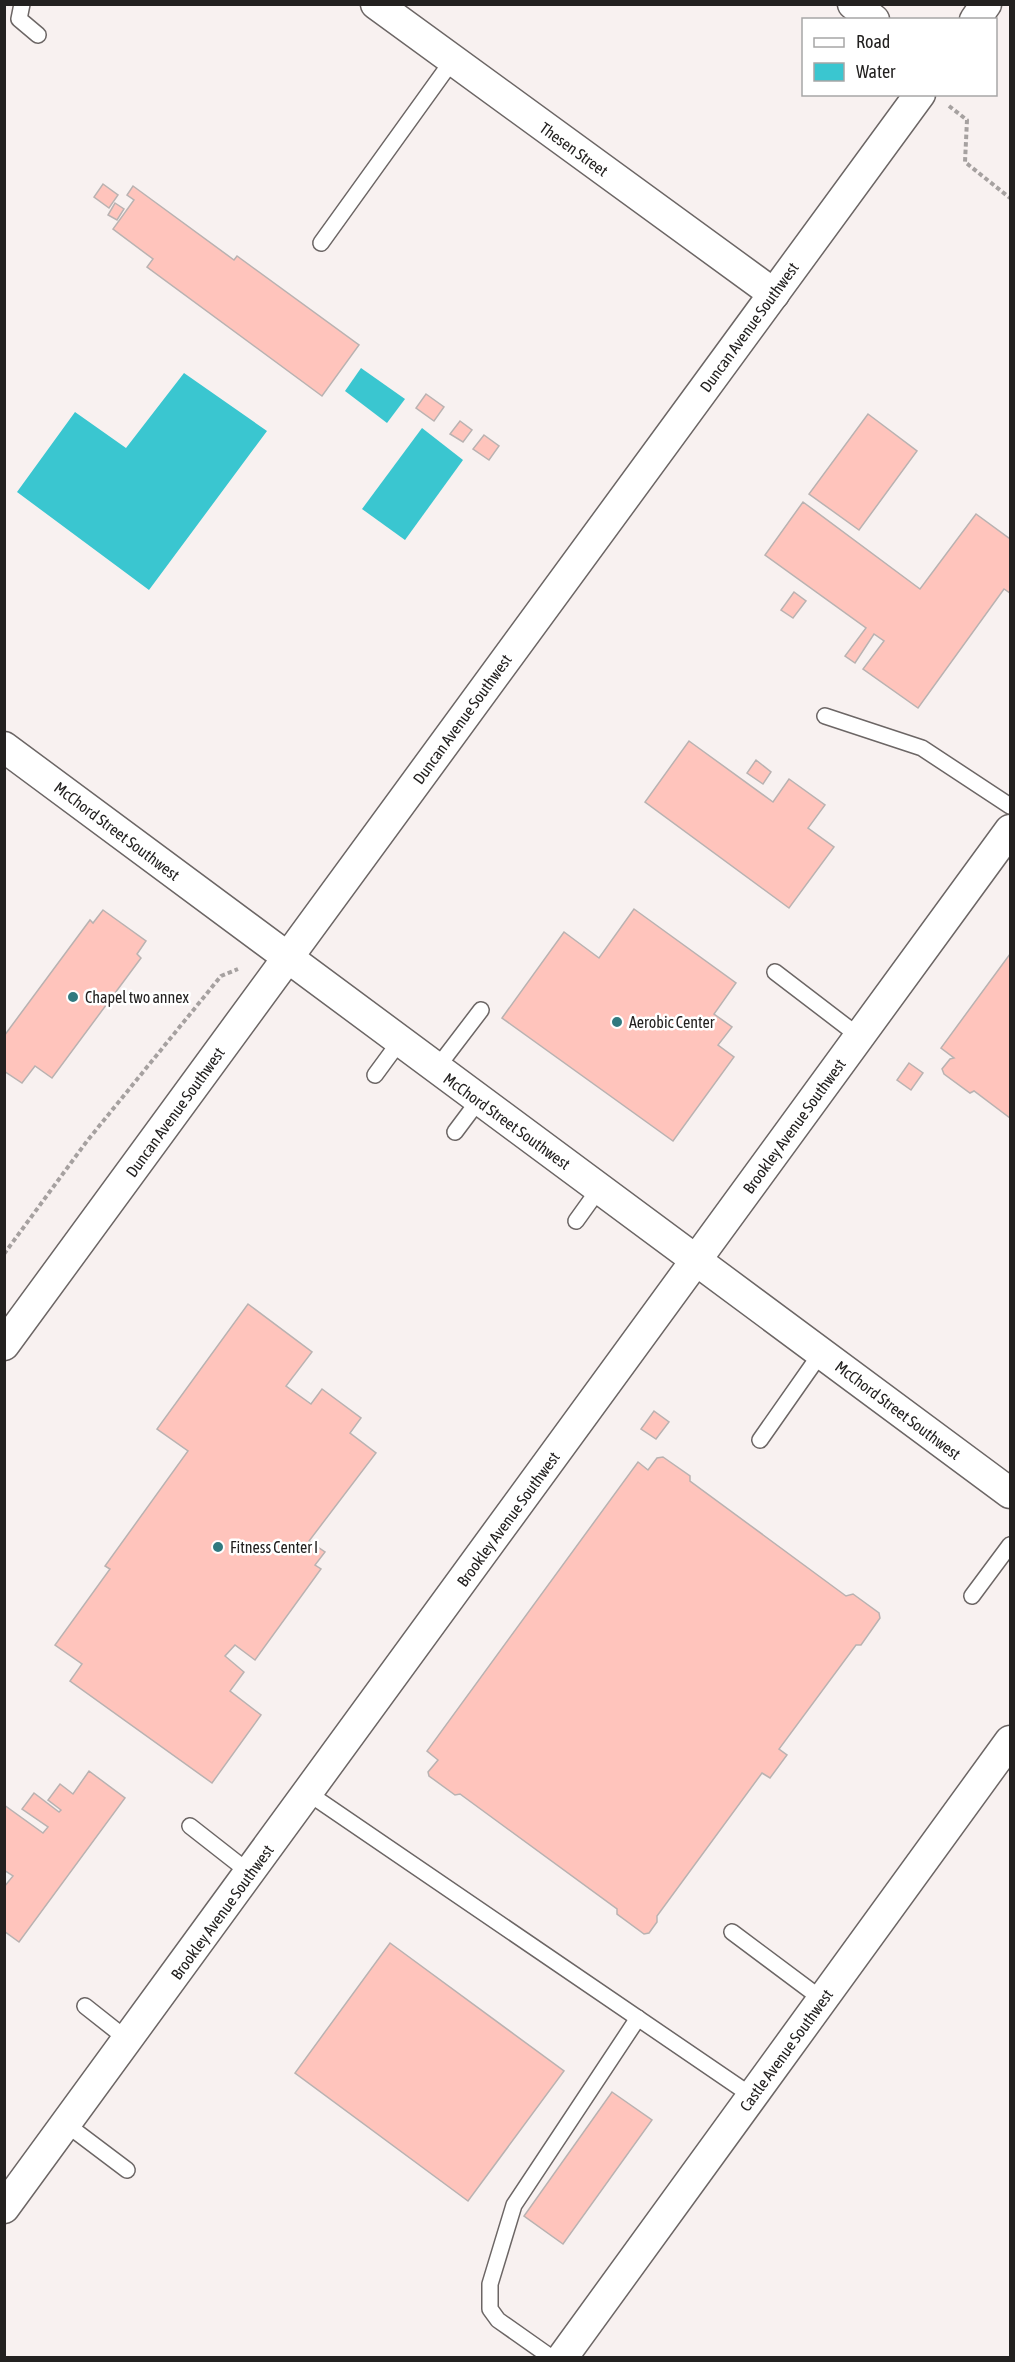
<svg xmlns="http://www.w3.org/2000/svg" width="1015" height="2362" font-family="'Asap Condensed',sans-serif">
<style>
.water{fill:#3ac6d0}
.building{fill:#ffc4bc;stroke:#b9b2b1;stroke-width:1.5}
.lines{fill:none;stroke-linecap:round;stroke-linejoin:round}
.service-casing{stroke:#6c6665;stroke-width:18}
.minor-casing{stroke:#6c6665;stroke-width:33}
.path{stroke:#a6a1a0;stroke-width:4;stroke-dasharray:4.5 3;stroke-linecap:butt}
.service{stroke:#fff;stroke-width:15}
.minor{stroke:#fff;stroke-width:30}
.poi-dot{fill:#30797f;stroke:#fff;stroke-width:2}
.labels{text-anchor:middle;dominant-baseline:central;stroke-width:5;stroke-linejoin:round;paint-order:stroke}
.street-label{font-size:16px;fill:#232120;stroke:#fff}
.poi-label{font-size:16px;fill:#232120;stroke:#fff;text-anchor:start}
</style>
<rect width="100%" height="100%" fill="#f8f1f0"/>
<g class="water">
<path d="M361 368 405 399 387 423 345 391Z"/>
<path d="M184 373 267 431 149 590 17 492 75 412 126 448Z"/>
<path d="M422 428 463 460 405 540 362 509Z"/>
</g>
<g class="building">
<path d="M103 184 118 195 109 208 94 197Z"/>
<path d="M133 186 234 260 237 256 359 345 322 396 147 267 153 259 113 229 134 200 127 195Z"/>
<path d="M115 203 124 209 117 220 108 215Z"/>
<path d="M426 394 444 407 434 421 416 408Z"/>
<path d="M868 414 917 451 859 530 809 494Z"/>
<path d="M460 421 472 430 463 442 450 434Z"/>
<path d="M484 435 499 446 489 460 473 449Z"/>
<path d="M803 502 920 589 976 514 1010 539V593L1004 589 918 708 863 669 884 641 874 634 855 663 845 656 866 628 765 555Z"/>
<path d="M794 592 806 601 793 618 781 610Z"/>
<path d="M689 741 773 802 789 779 825 805 808 828 834 847 789 908 645 802Z"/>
<path d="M756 760 771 772 763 784 747 773Z"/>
<path d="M634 909 736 983 714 1014 732 1027 718 1045 734 1057 673 1141 502 1018 564 932 599 958Z"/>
<path d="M103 910 146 941 137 954 141 958 52 1078 35 1066 22 1083 4 1071V1036L90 920 93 923Z"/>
<path d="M1010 954V1118L974 1091 970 1093 944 1074 942 1069 950 1059 954 1058 941 1048Z"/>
<path d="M909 1063 923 1073 911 1090 897 1080Z"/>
<path d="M248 1304 312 1352 286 1386 311 1404 322 1389 361 1418 350 1433 376 1453 309 1541 325 1552 315 1565 321 1569 255 1660 235 1645 225 1656 244 1672 230 1691 261 1715 212 1783 70 1681 82 1664 55 1645 110 1569 105 1566 188 1451 157 1429Z"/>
<path d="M654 1411 669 1422 656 1439 641 1429Z"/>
<path d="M663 1457 690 1476V1481L846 1596 853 1594 879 1613 880 1618 861 1645H856L779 1749 787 1755 770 1778 762 1773 657 1916V1922L649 1933 644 1934 617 1914V1909L460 1794 455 1795 429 1776 428 1772 438 1760 427 1751 638 1462 648 1470 657 1458Z"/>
<path d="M89 1771 125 1798 19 1942 4 1931V1887L13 1876 4 1870V1805L43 1833 48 1827 22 1809 34 1793 59 1812 61 1810 48 1800 60 1784 73 1794Z"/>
<path d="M390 1943 564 2071 468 2201 295 2073Z"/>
<path d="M612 2092 652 2120 563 2244 524 2216Z"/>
</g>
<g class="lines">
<g class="service-casing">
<g id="service">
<path d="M22 4 19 19 38 35"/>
<path d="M321 243 452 61"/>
<path d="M825 716 922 748 1010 806"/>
<path d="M775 972 860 1037"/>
<path d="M436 1069 481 1010"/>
<path d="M375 1075 400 1041"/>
<path d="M455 1132 479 1100"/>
<path d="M576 1221 599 1189"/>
<path d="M760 1440 821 1353"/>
<path d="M972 1596 1010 1545"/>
<path d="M308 1793 752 2096"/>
<path d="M190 1826 250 1873"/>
<path d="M732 1932 823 2000"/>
<path d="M85 2006 128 2040"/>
<path d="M66 2124 127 2170"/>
<path d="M552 2358 498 2320 490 2309V2284L514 2205 638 2018"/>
</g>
</g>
<g class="minor-casing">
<g id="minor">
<path d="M376 4 774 294"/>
<path d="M853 4 874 20"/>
<path d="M975 20 986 4"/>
<path d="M4 747 1010 1493"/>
<path d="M4 1345 920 94"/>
<path d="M4 2208 1010 830"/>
<path d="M562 2358 1010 1741"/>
</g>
</g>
<g class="path">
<path d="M949 106 967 120 965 162 1010 198"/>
<path d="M4 1254 87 1141 221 976 238 969"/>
</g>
<use href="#service" class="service"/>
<use href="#minor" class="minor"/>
</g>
<g class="poi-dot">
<circle cx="73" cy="997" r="6"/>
<circle cx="617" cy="1022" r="6"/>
<circle cx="218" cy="1547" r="6"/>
</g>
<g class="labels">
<g class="street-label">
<text transform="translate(574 149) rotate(36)">Thesen Street</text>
<text transform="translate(749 327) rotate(-54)">Duncan Avenue Southwest</text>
<text transform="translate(462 719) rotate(-54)">Duncan Avenue Southwest</text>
<text transform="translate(117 831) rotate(37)">McChord Street Southwest</text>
<text transform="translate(175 1112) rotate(-54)">Duncan Avenue Southwest</text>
<text transform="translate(507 1121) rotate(36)">McChord Street Southwest</text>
<text transform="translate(794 1126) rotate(-54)">Brookley Avenue Southwest</text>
<text transform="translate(898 1410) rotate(37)">McChord Street Southwest</text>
<text transform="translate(508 1519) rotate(-54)">Brookley Avenue Southwest</text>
<text transform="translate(222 1912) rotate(-54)">Brookley Avenue Southwest</text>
<text transform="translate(786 2050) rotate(-54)">Castle Avenue Southwest</text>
</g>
<g class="poi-label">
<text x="85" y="997">Chapel two annex</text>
<text x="629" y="1022">Aerobic Center</text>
<text x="230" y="1547">Fitness Center I</text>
</g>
</g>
<rect width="1015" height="2362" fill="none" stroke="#232120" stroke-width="12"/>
<rect x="802" y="18" width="195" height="78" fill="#ffffff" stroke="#a7a6a6" stroke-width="1.5"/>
<rect x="814" y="38" width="30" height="9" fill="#ffffff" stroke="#a7a6a6" stroke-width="1.5"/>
<text x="856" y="48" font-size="18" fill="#232120">Road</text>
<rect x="814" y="63" width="30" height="18" fill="#3ac6d0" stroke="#a7a6a6" stroke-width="1.5"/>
<text x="856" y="78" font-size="18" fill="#232120">Water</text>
</svg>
